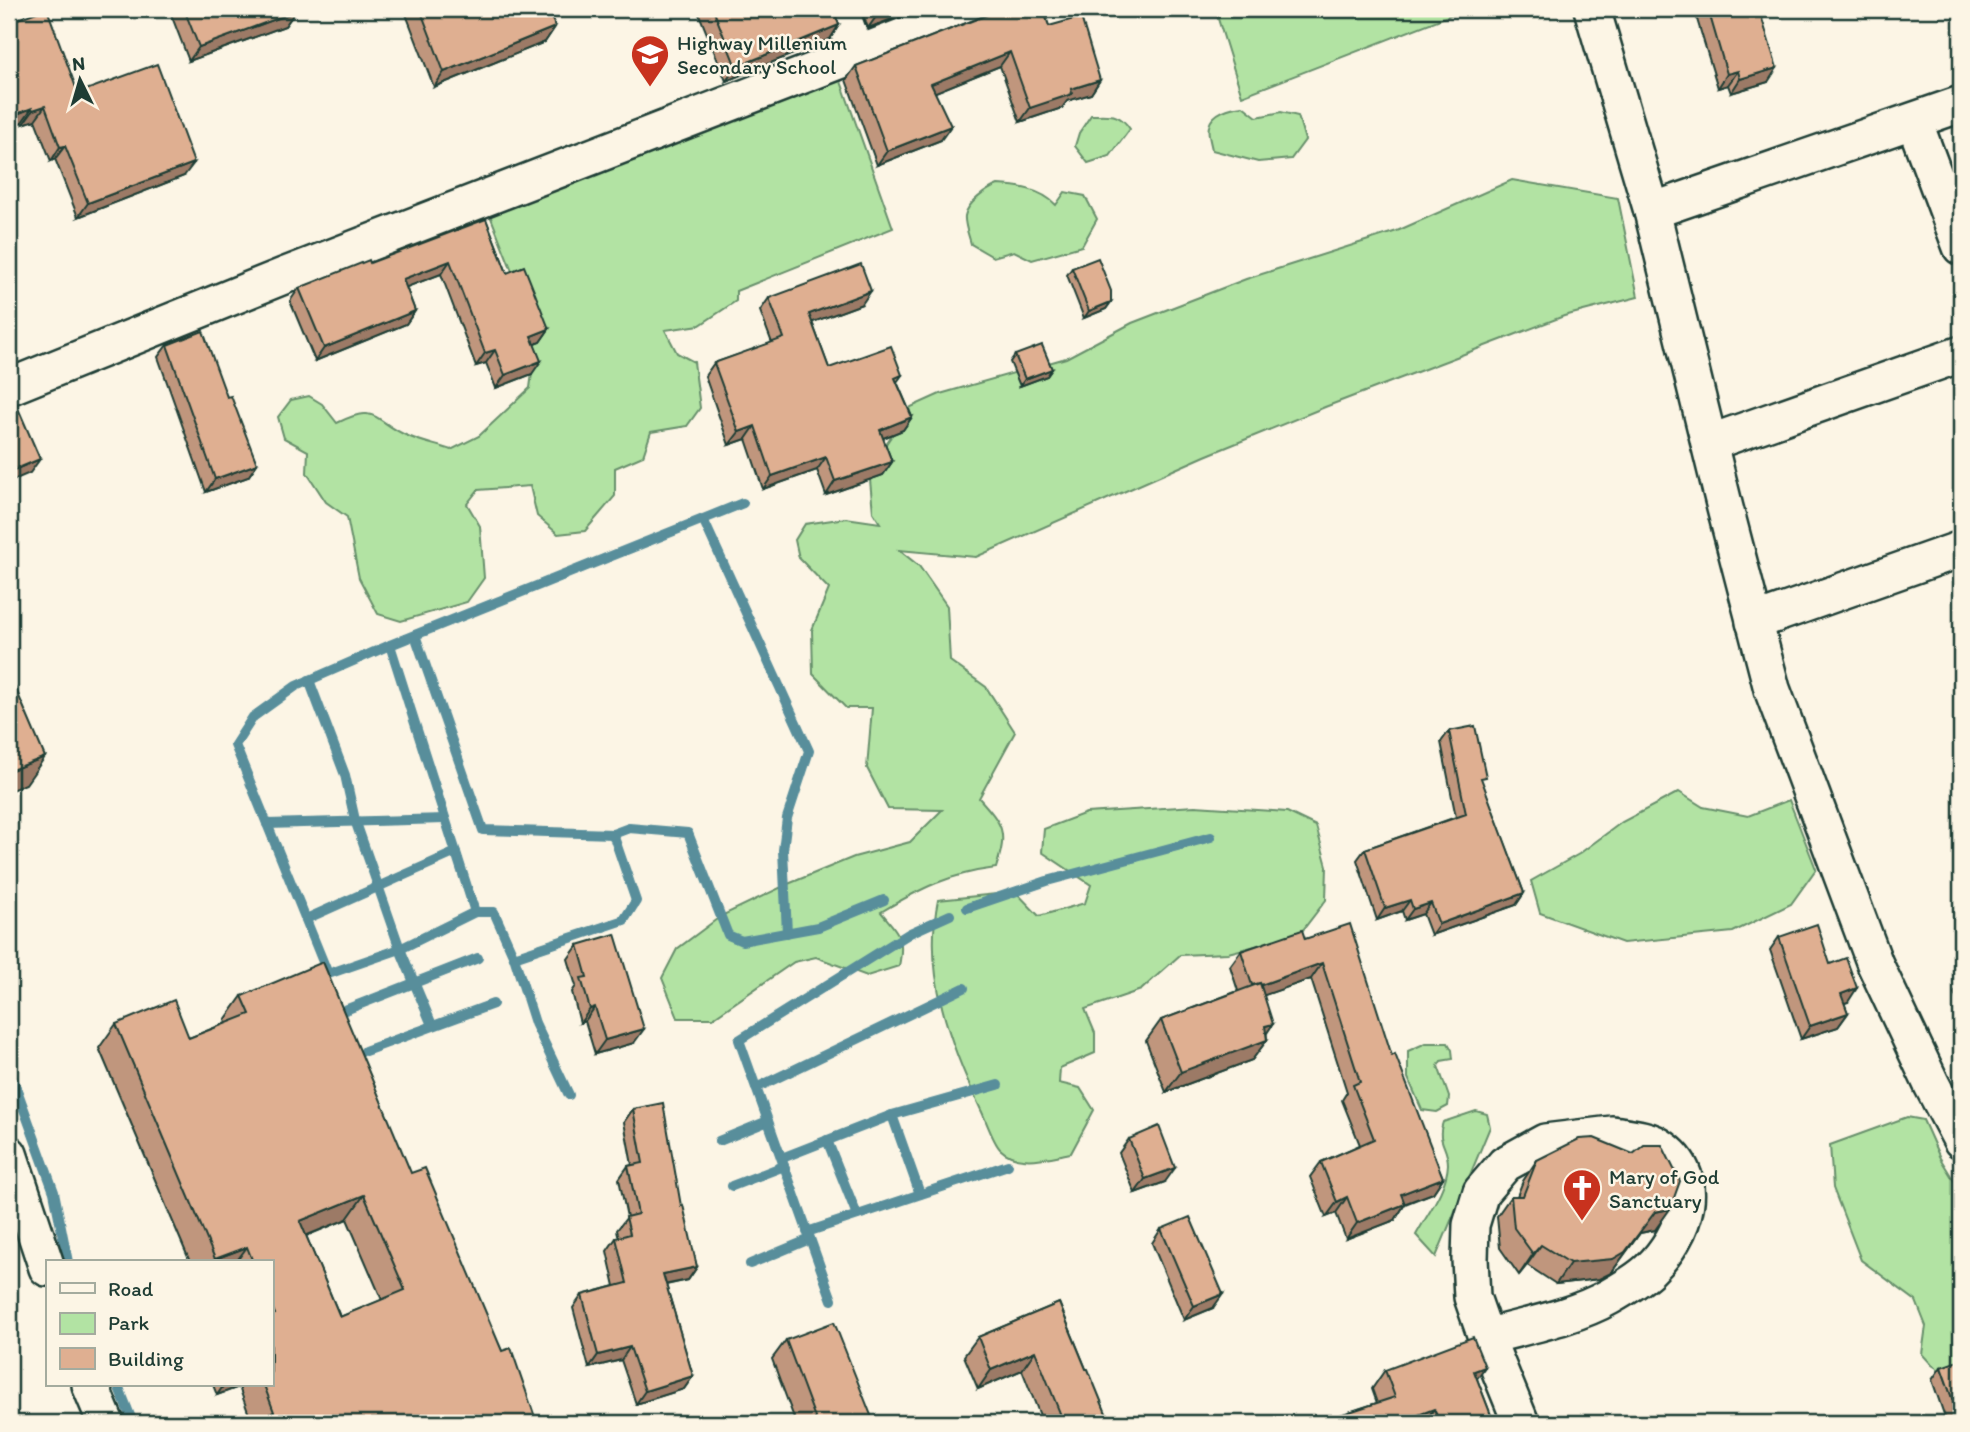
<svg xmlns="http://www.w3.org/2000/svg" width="1970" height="1432" font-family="Itim,sans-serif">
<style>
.green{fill:#b2e3a3;stroke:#68906c;stroke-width:2}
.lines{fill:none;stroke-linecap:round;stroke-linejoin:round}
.stream{stroke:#588e9b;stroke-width:10}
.minor-casing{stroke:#1f3d34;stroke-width:40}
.minor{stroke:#fcf5e5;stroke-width:35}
.wall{fill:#c0967d;stroke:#1f3d34;stroke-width:2;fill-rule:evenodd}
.shaded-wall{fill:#9c7a66;stroke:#1f3d34;stroke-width:2}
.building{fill:#dfaf91;stroke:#1f3d34;stroke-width:2;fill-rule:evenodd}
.labels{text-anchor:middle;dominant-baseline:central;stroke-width:5;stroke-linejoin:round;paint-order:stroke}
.poi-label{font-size:21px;fill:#1f3d34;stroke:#fcf5e5;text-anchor:start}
</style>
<rect width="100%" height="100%" fill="#fcf5e5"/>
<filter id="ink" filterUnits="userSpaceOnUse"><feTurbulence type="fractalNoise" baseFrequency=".0143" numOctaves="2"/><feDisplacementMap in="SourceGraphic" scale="14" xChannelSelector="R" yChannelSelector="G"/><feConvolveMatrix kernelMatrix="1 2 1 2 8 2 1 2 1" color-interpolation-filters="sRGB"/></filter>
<g filter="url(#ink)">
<g class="green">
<path d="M1215 9H1455L1456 13 1242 96Z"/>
<path d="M838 73 893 228 736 291V301L700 325 665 330 677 353 694 362 700 408 687 426 651 432 643 456 615 468V496L585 531 558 534 537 516 530 486 478 490 467 504 480 526 484 578 467 602 401 621 378 614 359 578 347 517 326 502 307 473 308 451 284 438 278 417 291 400 309 396 322 404 337 423C378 402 374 422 408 436 421 442 437 445 451 450L479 436 530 388 533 366V324L488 210Z"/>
<path d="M1243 106 1257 117 1281 112 1298 116 1305 140 1291 159 1258 162 1212 150C1211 143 1207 133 1209 126 1212 112 1231 107 1243 106Z"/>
<path d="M1091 115C1110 115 1119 112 1130 129L1110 156 1088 163 1075 146 1079 133Z"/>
<path d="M1512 180 1618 198 1638 297 1564 316 1325 407 1205 456 976 557 899 550 919 566 947 606 950 661 986 687 1015 732 979 798C1003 825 1008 831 996 868 949 874 921 888 881 912 899 934 905 936 899 966L867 976 816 957 794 962 713 1018H678L662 978 677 949 721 916 788 884 854 857 910 842 942 810 888 809 867 768 872 708H846L813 674 812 630 829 589 799 558 795 540 805 524 846 518 880 523 873 512 869 469 911 407 940 394 1066 358 1132 323 1246 279 1397 231Z"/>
<path d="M998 185C1018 186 1041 189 1056 205L1065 192 1085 196 1097 219 1082 246 1032 260 1014 251 993 257 971 244C969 236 964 224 965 216 967 203 987 189 998 185Z"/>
<path d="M1679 792 1703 807 1748 816 1789 800 1816 869 1791 904 1733 932 1623 943 1540 913 1531 881 1579 854 1622 822Z"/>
<path d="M1195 806 1287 812 1316 826 1327 866 1326 900 1299 935 1228 953 1180 955 1141 990 1085 1009 1095 1033V1053L1060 1068 1059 1083 1080 1088 1094 1110 1071 1153C1049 1157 1018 1167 1000 1149 993 1142 986 1120 981 1110 950 1045 923 973 938 900L1016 892 1039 916 1085 903 1091 885 1042 852 1044 829 1086 813Z"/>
<path d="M1426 1043H1448L1452 1050 1453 1059 1441 1061 1438 1066 1449 1097 1448 1106 1437 1112 1422 1110 1408 1078V1051Z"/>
<path d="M1476 1111 1487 1114 1490 1127 1436 1257 1416 1235C1428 1213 1447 1189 1448 1164 1448 1146 1436 1142 1443 1122Z"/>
<path d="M1907 1117 1923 1120 1940 1158 1961 1192V1384L1932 1365 1922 1354 1926 1326 1916 1301 1861 1260 1833 1188 1830 1145Z"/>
</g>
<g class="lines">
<g class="stream">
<path d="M703 519 809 751 787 818 783 850 787 933"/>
<path d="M415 635 483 830 613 834"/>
<path d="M390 645 475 912"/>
<path d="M309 680 345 775 355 820 400 949 432 1025"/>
<path d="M267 824 445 819"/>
<path d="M967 908 1047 881 1211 837"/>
<path d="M306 919 456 852"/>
<path d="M514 957 624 920 636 901 613 834 629 828 688 833 728 935 742 941 818 927 884 900"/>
<path d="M345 1010 478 958"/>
<path d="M365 1051 493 1004"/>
<path d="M9 1068 54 1192 68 1262"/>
<path d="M756 1088 964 988"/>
<path d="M569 1095 535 1023 514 957 494 912H475L400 949 328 974 235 745 253 717 296 686 390 645 743 503"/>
<path d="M892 1115 920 1194"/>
<path d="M827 1140 857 1215"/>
<path d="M719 1141 768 1121"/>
<path d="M782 1158 892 1115 998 1085"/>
<path d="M732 1186 784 1166"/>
<path d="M807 1232 1008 1165"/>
<path d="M750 1264 810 1239"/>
<path d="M832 1300 739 1040 910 933 950 915"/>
<path d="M118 1385 133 1423"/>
</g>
<g class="minor-casing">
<g id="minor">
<path d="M840 9 856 53"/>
<path d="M1592 9 1652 211 1725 508 1772 689 1875 964 1932 1085 1961 1140"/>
<path d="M1914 121 1961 247"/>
<path d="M1652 211 1961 104"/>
<path d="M9 387 286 275 974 9"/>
<path d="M1709 443 1961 354"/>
<path d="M1754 622 1961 549"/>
<path d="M1612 1134C1624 1136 1642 1137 1654 1143 1709 1172 1685 1236 1649 1270 1637 1281 1623 1289 1609 1297 1574 1317 1525 1326 1486 1337L1472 1297 1470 1259 1471 1225 1481 1192 1505 1164 1545 1142Z"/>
<path d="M9 1154 47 1268"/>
<path d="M1486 1337 1521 1423"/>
<path d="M90 1385 106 1423"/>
</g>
</g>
<use href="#minor" class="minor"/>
</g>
<g class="wall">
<path d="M169 9H294L295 12 285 26 189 61Z"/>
<path d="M404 9H549L555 27 545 42 434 87Z"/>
<path d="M697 9H833L839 25 830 39 726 81Z"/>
<path d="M861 9H919L868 28Z"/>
<path d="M993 9H1043L1049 26 1100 80 1091 94 1067 101 1062 108 1020 122 1000 66 935 92 941 140 877 165 846 80 856 66 992 13 994 12Z"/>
<path d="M1701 9H1759L1768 82 1731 93 1728 85 1718 88 1696 16Z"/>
<path d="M9 22 78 93 184 176 78 217 55 159 51 161 35 120 23 124 22 122 9 127Z"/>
<path d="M486 219 507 273 549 329 540 342 534 344 532 374 496 388 486 363 476 366 441 274 406 287 415 311 406 324 315 361 290 301 299 288 370 263Z"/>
<path d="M1072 268 1111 302 1106 309 1084 318 1067 275Z"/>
<path d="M769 298 862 304 812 322 829 368 902 375 897 382 912 417 903 430 883 438 892 462 883 475 826 495 817 470 763 489 746 439 729 445 705 376 714 363 772 343 760 311Z"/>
<path d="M167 345 227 397 257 464 248 477 206 492 158 357Z"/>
<path d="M1015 355 1052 369 1047 376 1020 386 1010 362Z"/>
<path d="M1449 731 1482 782 1524 893 1516 905 1431 935 1423 914 1405 920 1402 911 1377 920 1357 860 1365 849 1456 817 1441 742Z"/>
<path d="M1779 937 1830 964 1848 1002 1844 1003 1848 1013 1838 1027 1801 1039 1770 950Z"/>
<path d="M1305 939 1392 1056 1443 1178 1433 1193 1405 1204 1395 1220 1346 1239 1336 1213 1326 1217 1310 1177 1321 1162 1360 1145 1342 1100 1347 1092 1311 979 1264 995 1267 1040 1252 1060 1166 1092 1146 1041 1161 1020 1238 991 1230 966 1241 951Z"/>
<path d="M578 945 634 1043 595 1054 585 1021 580 1023 572 992 576 986 568 959Z"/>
<path d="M1961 982V1011L1954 993Z"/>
<path d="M242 996 411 1173 502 1351 537 1423H252L239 1387 217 1395 213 1385H271V1262H190L99 1048 116 1024 189 1038 226 1023 225 1020ZM347 1219 382 1300 340 1317 306 1236Z"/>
<path d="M633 1109 681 1206 697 1267 688 1280 666 1285 693 1376 684 1389 636 1404 621 1360 589 1368 573 1308 582 1295 615 1286 607 1251 616 1238H619L617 1230 627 1217 619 1179 628 1166 632 1165 624 1122Z"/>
<path d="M1129 1139 1165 1182 1135 1193 1119 1153Z"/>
<path d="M1537 1160 1655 1230 1640 1233 1611 1273 1599 1279 1556 1284 1527 1265 1519 1275 1500 1248 1497 1216 1511 1196H1517L1523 1181Z"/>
<path d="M1161 1229 1213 1308 1184 1320 1152 1243Z"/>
<path d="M1059 1303 1086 1369 1110 1423H1043L1022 1370 978 1389 964 1356 978 1337Z"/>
<path d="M786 1340 874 1423H796L772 1359Z"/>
<path d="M1941 1367 1961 1423H1947L1932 1380Z"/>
<path d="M1385 1370 1477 1379 1494 1423H1335L1340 1415 1377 1403 1372 1389Z"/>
</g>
<g class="shaded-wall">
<path d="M892 9H919L868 28 878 14Z"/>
<path d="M295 12 285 26 189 61 199 47Z"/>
<path d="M839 25 830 39 726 81 736 67Z"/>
<path d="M555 27 545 42 434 87 444 72Z"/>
<path d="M1010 52 1000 66 921 98 931 84Z"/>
<path d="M1777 68 1768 82 1731 93 1740 79Z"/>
<path d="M1738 71 1728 85 1718 88 1727 74Z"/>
<path d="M1100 80 1091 94 1067 101 1062 108 1020 122 1030 108 1071 89Z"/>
<path d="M45 106 35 120 23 124 33 110Z"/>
<path d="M32 108 22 122 9 127V117Z"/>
<path d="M951 126 941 140 877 165 887 151Z"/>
<path d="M65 146 55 159 51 161 60 147Z"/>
<path d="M194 163 184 176 78 217 88 203Z"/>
<path d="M450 261 441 274 394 292 403 279Z"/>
<path d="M871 291 862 304 800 327 809 314Z"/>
<path d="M1111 302 1106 309 1084 318 1089 311Z"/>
<path d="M415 311 406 324 315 361 324 348Z"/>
<path d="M549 329 540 342 522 349 531 336Z"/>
<path d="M495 350 486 363 476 366 485 353Z"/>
<path d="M541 361 532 374 496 388 505 375Z"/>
<path d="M1052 369 1047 376 1020 386 1025 379Z"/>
<path d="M912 417 903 430 871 443 880 430Z"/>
<path d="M755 426 746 439 729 445 739 432Z"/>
<path d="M826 457 817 470 763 489 772 476Z"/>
<path d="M40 459 30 473 9 482V472Z"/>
<path d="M892 462 883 475 826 495 835 481Z"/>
<path d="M257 464 248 477 206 492 215 479Z"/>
<path d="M45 757 26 784 9 791V771Z"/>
<path d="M1524 893 1516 905 1431 935 1439 924Z"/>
<path d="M1410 900 1402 911 1377 920 1385 908Z"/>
<path d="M1431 903 1423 914 1405 920 1413 909Z"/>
<path d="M1322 963 1311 979 1242 1003 1253 988Z"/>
<path d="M1857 988 1848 1002 1832 1007 1841 994Z"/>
<path d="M595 1007 585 1021 580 1023 590 1009Z"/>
<path d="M1848 1013 1838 1027 1801 1039 1810 1026Z"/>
<path d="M1273 1024 1261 1042 1267 1040 1252 1060 1166 1092 1181 1072 1265 1026Z"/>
<path d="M644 1029 634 1043 595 1054 605 1040Z"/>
<path d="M1175 1168 1165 1182 1135 1193 1145 1179Z"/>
<path d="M1443 1178 1433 1193 1390 1209 1401 1194Z"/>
<path d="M364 1195 347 1219 283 1245 300 1221Z"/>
<path d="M1347 1197 1336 1213 1326 1217 1337 1202Z"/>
<path d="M1405 1204 1395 1220 1346 1239 1357 1223Z"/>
<path d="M1670 1209 1655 1230 1640 1233 1611 1273 1599 1279 1556 1284 1570 1263 1655 1212Z"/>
<path d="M1541 1245 1527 1265 1519 1275 1533 1254Z"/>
<path d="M247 1247 236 1262H213L215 1259Z"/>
<path d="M697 1267 688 1280 654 1287 663 1274Z"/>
<path d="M1223 1294 1213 1308 1184 1320 1194 1306Z"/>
<path d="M630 1347 621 1360 589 1368 598 1355Z"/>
<path d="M1035 1351 1022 1370 978 1389 991 1370Z"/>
<path d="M1485 1367 1472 1386 1474 1371Z"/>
<path d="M693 1376 684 1389 636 1404 645 1391Z"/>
<path d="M224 1385H241L239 1387 217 1395Z"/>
<path d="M1434 1409 1424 1423H1397Z"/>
</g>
<g class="building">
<path d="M45 9H47L78 93 157 64 194 163 88 203 65 146 60 147 45 106 33 110 32 108 9 117V22Z"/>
<path d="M184 9H294L295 12 199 47Z"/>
<path d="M420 9H549L555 27 444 72Z"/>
<path d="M713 9H833L839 25 736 67Z"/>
<path d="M876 9H892L878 14Z"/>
<path d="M998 9H1043L1049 26 1081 17 1100 80 1071 89 1072 94 1030 108 1010 52 931 84 951 126 887 151 856 66 992 13Z"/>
<path d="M1708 9H1759L1777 68 1740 79 1738 71 1727 74Z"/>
<path d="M486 219 507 273 524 266 549 329 531 336 541 361 505 375 495 350 485 353 450 261 403 279 415 311 324 348 299 288 369 260 370 263Z"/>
<path d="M1098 258 1111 291V302L1089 311 1072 268Z"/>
<path d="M861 264 871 291 809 314 829 368 891 346 902 375 895 378 912 417 880 430 892 462 835 481 826 457 772 476 755 426 739 432 714 363 784 338 769 298Z"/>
<path d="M203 331 227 397 231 396 257 464 215 479 167 345Z"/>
<path d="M1042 345 1052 369 1025 379 1015 355Z"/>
<path d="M14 399 40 459 9 472V402Z"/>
<path d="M9 673 45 757 9 771Z"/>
<path d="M1475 726 1486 777 1481 778 1524 893 1439 924 1431 903 1413 909 1410 900 1385 908 1365 849 1466 814 1449 731Z"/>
<path d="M1350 924 1392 1056 1395 1054 1443 1178 1401 1194 1405 1204 1357 1223 1347 1197 1337 1202 1321 1162 1374 1139 1353 1085 1360 1082 1322 963 1261 985 1260 983 1252 985 1241 951 1302 930 1305 939Z"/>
<path d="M1817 924 1830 964 1846 958 1857 988 1841 994 1848 1013 1810 1026 1779 937Z"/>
<path d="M615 934 644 1029 605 1040 595 1007 590 1009 581 978 587 977 578 945Z"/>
<path d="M323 962 411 1173 425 1168 502 1351 511 1348 537 1423H258L256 1419 274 1412 264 1385H271V1316L275 1314 271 1305V1262H253L247 1247 215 1259 116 1024 174 1000 189 1038 250 1014 242 996ZM364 1195 405 1290 340 1317 300 1221Z"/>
<path d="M1260 983 1273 1024 1265 1026 1267 1040 1181 1072 1161 1020Z"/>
<path d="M663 1103 681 1206 683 1205 697 1267 663 1274 693 1376 645 1391 630 1347 598 1355 582 1295 627 1283 616 1238 630 1234 626 1217 638 1214 628 1166 643 1163 633 1109Z"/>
<path d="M1159 1126 1175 1168 1145 1179 1129 1139Z"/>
<path d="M1594 1138 1633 1154 1644 1145H1662L1680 1181 1670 1209 1655 1212 1625 1252 1613 1259 1570 1263 1541 1245 1533 1254 1514 1228 1511 1196H1523L1537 1160 1579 1139Z"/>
<path d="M1190 1217 1223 1294 1194 1306 1161 1229Z"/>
<path d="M1059 1303 1086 1369H1088L1110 1423H1064L1035 1351 991 1370 978 1337Z"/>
<path d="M834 1322 874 1423H817L786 1340Z"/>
<path d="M1473 1337 1485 1367 1474 1371 1494 1423H1440L1434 1409 1397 1423H1343L1340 1415 1395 1397 1385 1370Z"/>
<path d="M1961 1360V1423L1941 1367Z"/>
</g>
</g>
<defs>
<g id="school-pin" transform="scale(2.0125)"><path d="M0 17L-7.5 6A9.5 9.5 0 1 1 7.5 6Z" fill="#c8321e" stroke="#fcf5e5"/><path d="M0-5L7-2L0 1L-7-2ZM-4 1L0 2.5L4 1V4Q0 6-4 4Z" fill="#fff"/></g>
<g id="church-pin" transform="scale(2.0125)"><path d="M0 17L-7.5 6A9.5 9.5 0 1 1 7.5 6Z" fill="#c8321e" stroke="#fcf5e5"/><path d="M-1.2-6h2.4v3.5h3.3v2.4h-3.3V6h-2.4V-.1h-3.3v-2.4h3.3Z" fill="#fff"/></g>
</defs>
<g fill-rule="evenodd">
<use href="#school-pin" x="650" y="54"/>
<use href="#church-pin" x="1582" y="1188"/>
</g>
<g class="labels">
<g class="poi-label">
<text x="677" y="42">Highway Millenium<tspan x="677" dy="24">Secondary School</tspan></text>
<text x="1609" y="1176">Mary of God<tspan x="1609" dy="24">Sanctuary</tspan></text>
</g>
</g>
<rect width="1970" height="1432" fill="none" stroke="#fcf5e5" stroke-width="35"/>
<rect x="18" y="18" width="1935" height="1397" fill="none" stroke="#1f3d34" stroke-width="2.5" filter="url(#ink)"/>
<rect x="46" y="1260" width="228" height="126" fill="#fcf5e5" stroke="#a4ab9e" stroke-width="2"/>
<rect x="60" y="1283" width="35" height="10" fill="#fcf5e5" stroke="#a4ab9e" stroke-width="2"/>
<text x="108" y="1296" font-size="21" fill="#1f3d34">Road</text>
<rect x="60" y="1313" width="35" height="21" fill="#b2e3a3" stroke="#a4ab9e" stroke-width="2"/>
<text x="108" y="1330" font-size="21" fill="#1f3d34">Park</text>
<rect x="60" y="1348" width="35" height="21" fill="#dfaf91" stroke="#a4ab9e" stroke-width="2"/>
<text x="108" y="1366" font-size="21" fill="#1f3d34">Building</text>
<g transform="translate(80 80) rotate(355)" stroke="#fcf5e5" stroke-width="5" paint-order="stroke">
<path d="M0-5L12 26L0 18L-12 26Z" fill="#1f3d34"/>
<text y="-10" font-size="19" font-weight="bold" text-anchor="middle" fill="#1f3d34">N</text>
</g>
</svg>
